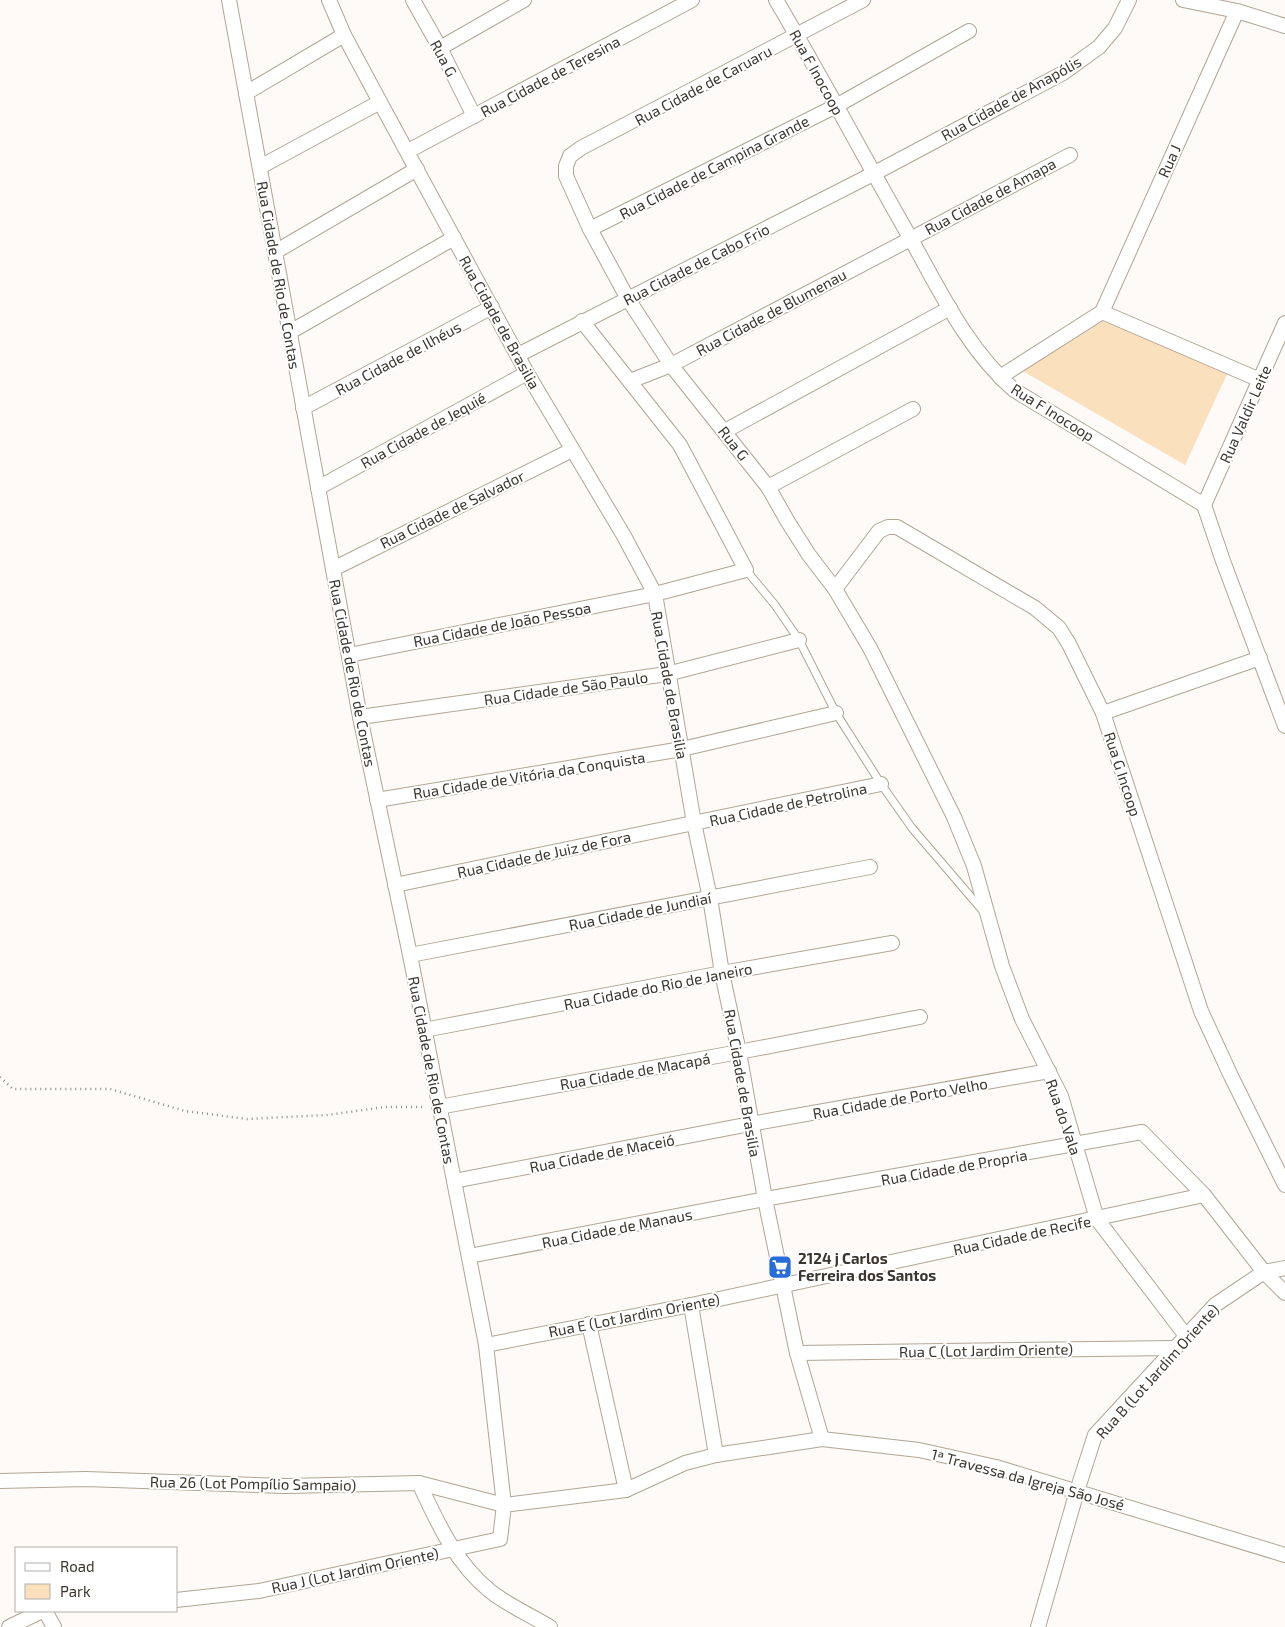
<svg xmlns="http://www.w3.org/2000/svg" width="1285" height="1627" font-family="'Exo 2',sans-serif">
<style>
.green{fill:#fbe0be}
.lines{fill:none;stroke-linecap:round;stroke-linejoin:round}
.service-casing{stroke:#b2a594;stroke-width:9}
.minor-casing{stroke:#b2a594;stroke-width:16}
.path{stroke:#938e89;stroke-width:2.5;stroke-dasharray:1 4;stroke-linecap:butt}
.service{stroke:#fff;stroke-width:7}
.minor{stroke:#fff;stroke-width:14}
.labels{text-anchor:middle;dominant-baseline:central;stroke-width:4;stroke-linejoin:round;paint-order:stroke}
.street-label{font-size:15px;fill:#3b362f;stroke:#fff}
.poi-label{font-size:15px;font-weight:bold;fill:#3b362f;stroke:#fff;text-anchor:start}
</style>
<rect width="100%" height="100%" fill="#fdfaf7"/>
<path class="green" d="M1100 314 1228 372 1185 465 1021 370Z"/>
<g class="lines">
<g class="service-casing">
<path id="service" d="M746 570 775 605 799 640 836 713 881 784 912 828 983 911"/>
</g>
<g class="minor-casing">
<g id="minor">
<path d="M329 0 344 35 380 102 527 373 624 536 655 594 694 823 710 898 722 973 739 1052 765 1199 797 1353 822 1439"/>
<path d="M413 0 440 48 474 116"/>
<path d="M776 0C823 79 866 161 912 241 941 293 968 350 1014 390L1204 505 1223 561 1285 726"/>
<path d="M863 0 581 148 570 156 566 166V176L590 229 628 299 671 365 768 487 788 522 809 555 835 589 870 648 954 817 974 866 1002 966 1022 1019 1061 1096 1097 1219 1183 1332"/>
<path d="M1183 0 1237 11 1285 26"/>
<path d="M440 48 524 0"/>
<path d="M246 93 344 35"/>
<path d="M408 151 692 0"/>
<path d="M260 167 380 102"/>
<path d="M590 229 836 106 969 31"/>
<path d="M275 252 417 169"/>
<path d="M1102 312 1260 380"/>
<path d="M290 332 454 238"/>
<path d="M518 355 873 174 1063 73 1099 47 1115 28 1129 0"/>
<path d="M1000 377 1102 312 1237 11"/>
<path d="M630 381 671 365 1070 155"/>
<path d="M303 408 492 307"/>
<path d="M725 431 950 308"/>
<path d="M768 487 913 409"/>
<path d="M318 488 527 373"/>
<path d="M1204 505 1285 323"/>
<path d="M333 569 572 450"/>
<path d="M835 589 879 531 888 527H897L1035 608 1059 628 1069 644 1103 713 1201 1011 1231 1076 1285 1185"/>
<path d="M349 655 655 594 746 570 680 445 582 321"/>
<path d="M1103 713 1260 658"/>
<path d="M360 717 667 674 799 640"/>
<path d="M377 800 682 749 836 713"/>
<path d="M395 885 881 784"/>
<path d="M410 955 870 867"/>
<path d="M424 1030 722 973 892 943"/>
<path d="M439 1107 739 1052 920 1017"/>
<path d="M454 1181 750 1124 1049 1071"/>
<path d="M469 1256 765 1199 1142 1132 1204 1195 1264 1272 1285 1293"/>
<path d="M691 1305 716 1455"/>
<path d="M589 1324 626 1490"/>
<path d="M486 1345 691 1305 1204 1195"/>
<path d="M797 1353 1175 1348"/>
<path d="M0 1481 86 1479 286 1486 419 1483 504 1505 626 1490 685 1463 716 1455 822 1439 919 1450 996 1467 1285 1555"/>
<path d="M419 1483C437 1522 456 1564 490 1591 506 1604 532 1616 550 1627"/>
<path d="M176 1600 259 1591 500 1539 504 1505 486 1345 410 955 360 717 229 0"/>
<path d="M45 1611 54 1627"/>
<path d="M9 1627 42 1611"/>
<path d="M1038 1627 1077 1491 1095 1435 1215 1305 1264 1272 1285 1268"/>
</g>
</g>
<path class="path" d="M0 1077 13 1089H110L185 1111 247 1119 327 1115 385 1107H426"/>
<use href="#service" class="service"/>
<use href="#minor" class="minor"/>
</g>
<defs>
<g id="supermarket-square" transform="scale(1.25)"><rect x="-9" y="-9" width="18" height="18" rx="4" fill="#286cd8" stroke="#fff"/><path d="M-6-5.5h2.5l.6 2H6L4.5 2H-2.5L-4.4-4H-6ZM-1.5 3.2a1.3 1.3 0 1 0 .1 0ZM3 3.2a1.3 1.3 0 1 0 .1 0Z" fill="#fff"/></g>
</defs>
<g fill-rule="evenodd">
<use href="#supermarket-square" x="780" y="1267"/>
</g>
<g class="labels">
<g class="street-label">
<text transform="translate(444 58) rotate(62)">Rua G</text>
<text transform="translate(817 72) rotate(61)">Rua F Inocoop</text>
<text transform="translate(550 76) rotate(-28)">Rua Cidade de Teresina</text>
<text transform="translate(703 85) rotate(-28)">Rua Cidade de Caruaru</text>
<text transform="translate(1011 98) rotate(-29)">Rua Cidade de Anapólis</text>
<text transform="translate(1169 161) rotate(-66)">Rua J</text>
<text transform="translate(714 167) rotate(-27)">Rua Cidade de Campina Grande</text>
<text transform="translate(990 196) rotate(-28)">Rua Cidade de Amapa</text>
<text transform="translate(696 264) rotate(-27)">Rua Cidade de Cabo Frio</text>
<text transform="translate(279 275) rotate(80)">Rua Cidade de Rio de Contas</text>
<text transform="translate(771 312) rotate(-28)">Rua Cidade de Blumenau</text>
<text transform="translate(500 322) rotate(61)">Rua Cidade de Brasilia</text>
<text transform="translate(398 358) rotate(-28)">Rua Cidade de Ilhéus</text>
<text transform="translate(1053 412) rotate(32)">Rua F Inocoop</text>
<text transform="translate(1245 414) rotate(-66)">Rua Valdir Leite</text>
<text transform="translate(423 430) rotate(-29)">Rua Cidade de Jequié</text>
<text transform="translate(734 443) rotate(52)">Rua G</text>
<text transform="translate(452 509) rotate(-26)">Rua Cidade de Salvador</text>
<text transform="translate(502 624) rotate(-11)">Rua Cidade de João Pessoa</text>
<text transform="translate(353 673) rotate(79)">Rua Cidade de Rio de Contas</text>
<text transform="translate(670 685) rotate(80)">Rua Cidade de Brasilia</text>
<text transform="translate(566 688) rotate(-8)">Rua Cidade de São Paulo</text>
<text transform="translate(1123 774) rotate(72)">Rua G Incoop</text>
<text transform="translate(529 775) rotate(-9)">Rua Cidade de Vitória da Conquista</text>
<text transform="translate(788 804) rotate(-12)">Rua Cidade de Petrolina</text>
<text transform="translate(544 854) rotate(-12)">Rua Cidade de Juiz de Fora</text>
<text transform="translate(640 911) rotate(-11)">Rua Cidade de Jundiaí</text>
<text transform="translate(658 986) rotate(-11)">Rua Cidade do Rio de Janeiro</text>
<text transform="translate(432 1070) rotate(79)">Rua Cidade de Rio de Contas</text>
<text transform="translate(635 1071) rotate(-10)">Rua Cidade de Macapá</text>
<text transform="translate(743 1083) rotate(80)">Rua Cidade de Brasilia</text>
<text transform="translate(900 1098) rotate(-10)">Rua Cidade de Porto Velho</text>
<text transform="translate(1064 1117) rotate(71)">Rua do Vala</text>
<text transform="translate(602 1153) rotate(-11)">Rua Cidade de Maceió</text>
<text transform="translate(954 1167) rotate(-10)">Rua Cidade de Propria</text>
<text transform="translate(617 1228) rotate(-11)">Rua Cidade de Manaus</text>
<text transform="translate(1022 1235) rotate(-12)">Rua Cidade de Recife</text>
<text transform="translate(634 1315) rotate(-11)">Rua E (Lot Jardim Oriente)</text>
<text transform="translate(986 1350) rotate(-1)">Rua C (Lot Jardim Oriente)</text>
<text transform="translate(1157 1371) rotate(-48)">Rua B (Lot Jardim Oriente)</text>
<text transform="translate(1028 1479) rotate(15)">1ª Travessa da Igreja São José</text>
<text transform="translate(253 1483) rotate(1)">Rua 26 (Lot Pompílio Sampaio)</text>
<text transform="translate(355 1570) rotate(-12)">Rua J (Lot Jardim Oriente)</text>
</g>
<g class="poi-label">
<text x="798" y="1258">2124 j Carlos<tspan x="798" dy="17">Ferreira dos Santos</tspan></text>
</g>
</g>
<rect x="15" y="1547" width="162" height="65" fill="#ffffff" stroke="#b1afac"/>
<rect x="25" y="1563" width="25" height="8" fill="#ffffff" stroke="#b1afac"/>
<text x="60" y="1572" font-size="15" fill="#3b362f">Road</text>
<rect x="25" y="1584" width="25" height="15" fill="#fbe0be" stroke="#b1afac"/>
<text x="60" y="1597" font-size="15" fill="#3b362f">Park</text>
</svg>
